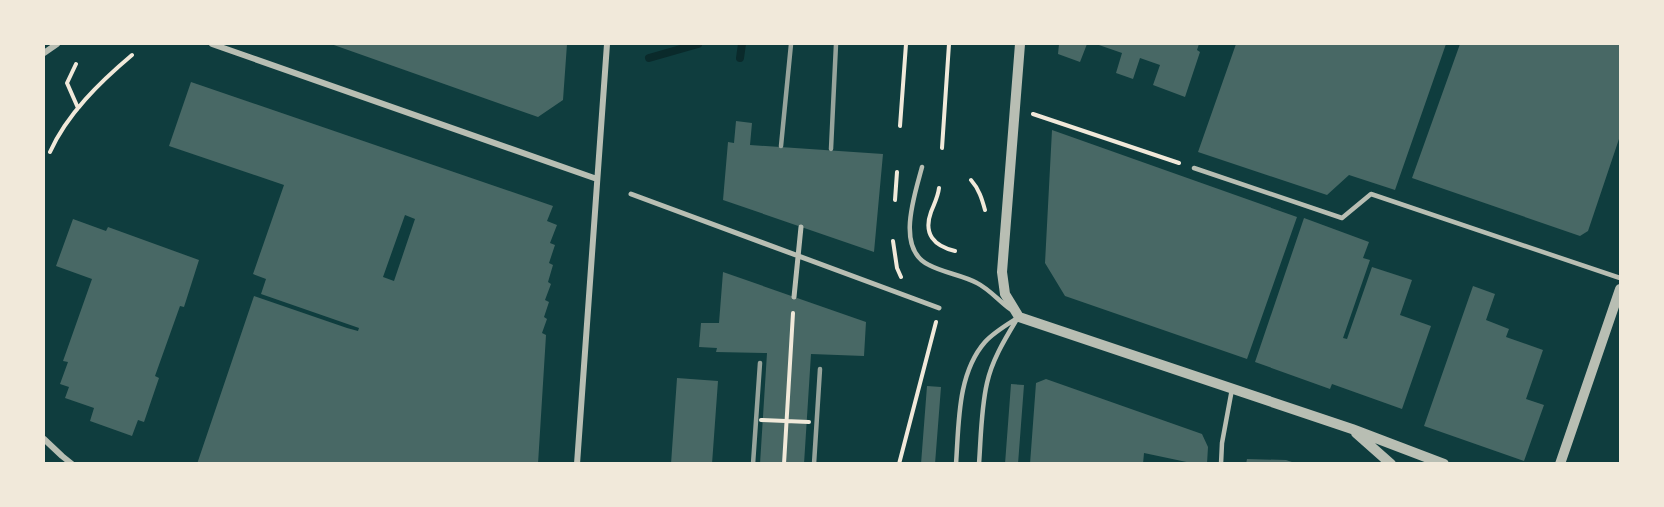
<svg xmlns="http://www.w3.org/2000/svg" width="1664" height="507" font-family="'Alegreya Sans',sans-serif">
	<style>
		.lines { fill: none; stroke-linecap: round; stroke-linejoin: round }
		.stream { stroke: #0a2a2b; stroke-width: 8 }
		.building { fill: #486865; fill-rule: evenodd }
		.path { stroke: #f1e9da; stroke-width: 4 }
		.service { stroke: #b8beb3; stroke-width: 4.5 }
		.pedestrian { stroke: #b8beb3; stroke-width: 5 }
		.minor { stroke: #b8beb3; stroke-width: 6 }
		.tertiary { stroke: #b8beb3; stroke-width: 10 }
		.rail { stroke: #97a49c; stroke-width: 4.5 }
	</style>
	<rect width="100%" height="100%" fill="#0f3d3e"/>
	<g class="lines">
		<path class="stream" d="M 649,58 L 698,44
			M 740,58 L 742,44"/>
	</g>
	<path class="building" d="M 331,44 L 567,44 L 563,100 L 538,117 Z
		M 1059,44 L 1087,44 L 1080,62 L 1058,54 Z
		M 1096,44 L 1199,44 L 1197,50 L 1200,52 L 1185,97 L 1153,85 L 1160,65 L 1140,58 L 1133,79 L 1116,73 L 1122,53 Z
		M 1236,44 L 1446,44 L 1395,190 L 1349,175 L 1327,195 L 1198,152 Z
		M 1460,44 L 1620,44 L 1620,136 L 1588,231 L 1580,236 L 1412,178 Z
		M 191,82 L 553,206 L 547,221 L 557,225 L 550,243 L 555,245 L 549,263 L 553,265 L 548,282 L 551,284 L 545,300 L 549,302 L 544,317 L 547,319 L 542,333 L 546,335 L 538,464 L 197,464 L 254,296 L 347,328 L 358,331 L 359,328 L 261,294 L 266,279 L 253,274 L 284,185 L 169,146 ZM 405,215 L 415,219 L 394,281 L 383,277 Z
		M 736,121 L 752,123 L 750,145 L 883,154 L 874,252 L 723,200 L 728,142 L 734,143 Z
		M 1052,130 L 1297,217 L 1247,359 L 1065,296 L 1045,263 Z
		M 1304,218 L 1369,242 L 1363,258 L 1370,260 L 1343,338 L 1347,339 L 1372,267 L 1412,280 L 1400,315 L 1431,326 L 1402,409 L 1332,384 L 1330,389 L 1255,362 Z
		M 73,219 L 106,231 L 108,227 L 199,260 L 184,307 L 180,306 L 155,376 L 159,378 L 144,422 L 138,420 L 132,436 L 90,421 L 94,408 L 65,398 L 69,387 L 60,384 L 68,362 L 63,361 L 92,279 L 56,266 Z
		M 723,272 L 866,322 L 864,356 L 811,354 L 804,464 L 760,464 L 767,353 L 716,352 L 717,348 L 699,347 L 701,323 L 719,323 Z
		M 1473,286 L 1495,294 L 1486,320 L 1509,329 L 1506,337 L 1543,350 L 1526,399 L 1544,405 L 1524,461 L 1424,426 Z
		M 677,378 L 718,381 L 712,464 L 671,464 Z
		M 1046,379 L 1202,434 L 1208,447 L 1207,464 L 1196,464 L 1144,453 L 1143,464 L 1030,464 L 1036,383 Z
		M 1011,384 L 1024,385 L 1018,464 L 1005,464 Z
		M 927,386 L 941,387 L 935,464 L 921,464 Z
		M 1247,459 L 1286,460 L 1295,463 L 1246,464 Z"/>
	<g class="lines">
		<path class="path" d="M 76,64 L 67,83 L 78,108
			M 1033,114 L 1179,163
			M 900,126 L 906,44
			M 942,148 L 949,44
			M 50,152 C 67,114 100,82 132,55
			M 971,180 C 979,189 982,199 985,210
			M 939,188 C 938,197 934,204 931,212 C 923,234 934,246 955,251
			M 895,200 L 897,172
			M 893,241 L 897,268 L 901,277
			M 761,420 L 809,422
			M 784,464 L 793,313
			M 899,464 L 936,322"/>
		<path class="service" d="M 922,167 C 915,194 895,249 929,265 C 944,273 962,275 977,283 C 989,289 999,301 1010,309
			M 1194,168 L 1342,218 L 1371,194 L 1620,278
			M 956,464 C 959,424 957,374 985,342 C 994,332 1008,324 1019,317
			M 979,464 C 981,437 981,409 987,383 C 992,360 1005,339 1017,319
			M 1221,464 L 1222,443 L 1232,389"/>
		<path class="pedestrian" d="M 631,194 L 939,308
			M 794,297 L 801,227"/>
		<path class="minor" d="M 212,44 L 597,179
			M 44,53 L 57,44
			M 44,439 L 62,456 L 72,464
			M 577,464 L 607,44"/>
		<path class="tertiary" d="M 1020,44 L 1002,272 L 1005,294 L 1019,317 L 1352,429 L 1444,464
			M 1356,433 L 1391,464
			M 1560,464 L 1620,289"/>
		<path class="rail" d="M 781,146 L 791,44
			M 831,149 L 836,44
			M 753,464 L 760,363
			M 814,464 L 820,369"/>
	</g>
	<rect width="1664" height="507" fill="none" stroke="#f1e9da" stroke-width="90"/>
</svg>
